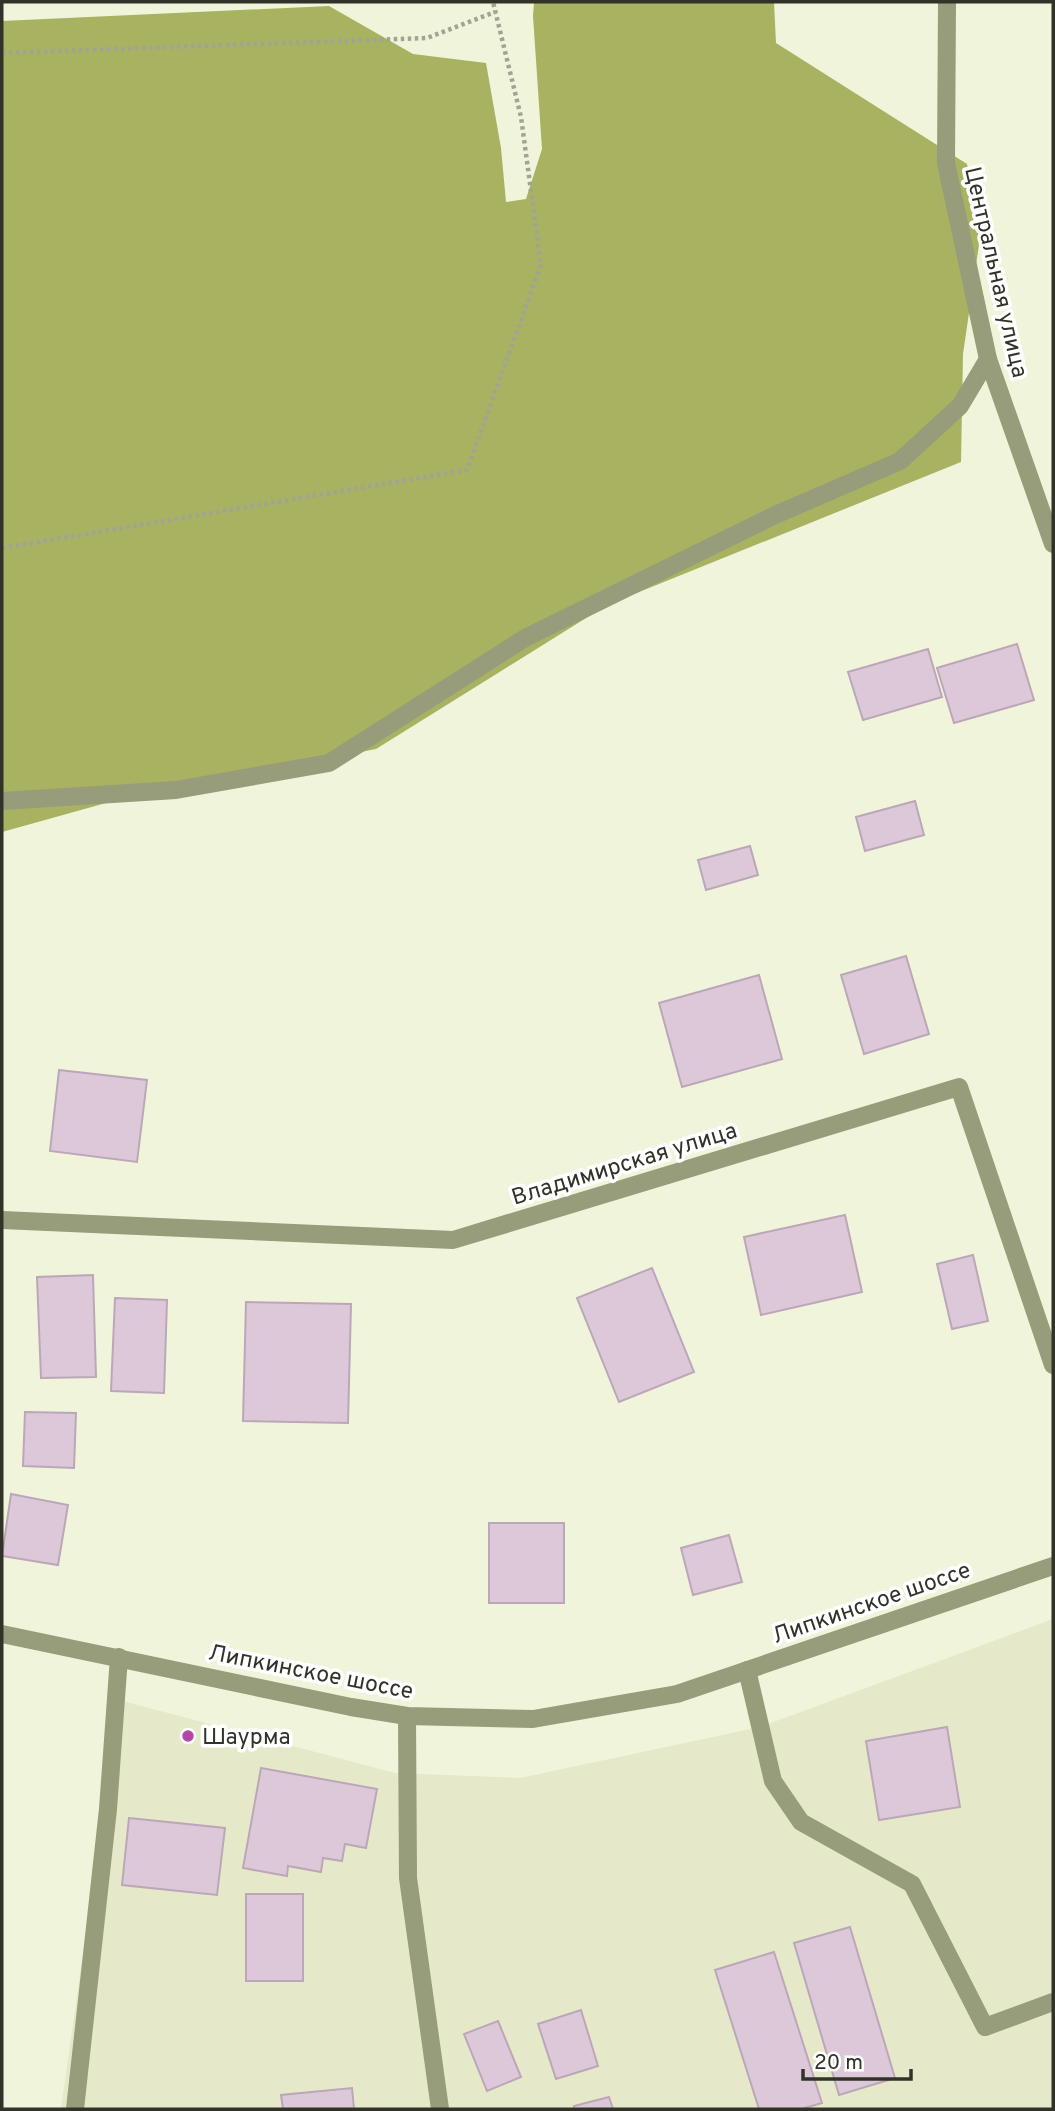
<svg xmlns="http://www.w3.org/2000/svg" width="1055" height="2111" font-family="Overpass,sans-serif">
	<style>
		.built { fill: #e5e9c9 }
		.forest { fill: #a9b261 }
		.building { fill: #ddc8d9; stroke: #bba7b7; stroke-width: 2 }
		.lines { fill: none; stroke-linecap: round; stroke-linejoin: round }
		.path { stroke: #a1a492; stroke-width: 4.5; stroke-dasharray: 3.5 3.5; stroke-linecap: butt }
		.service { stroke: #979c7a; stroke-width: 18 }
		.minor { stroke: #979c7a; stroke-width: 18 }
		.tertiary { stroke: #979c7a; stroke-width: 18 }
		.poi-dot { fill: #b347a7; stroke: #fff; stroke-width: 2.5 }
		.labels { text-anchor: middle; stroke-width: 7; stroke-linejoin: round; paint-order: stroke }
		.street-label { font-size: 23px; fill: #313329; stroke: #fff }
		.poi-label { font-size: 23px; fill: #313329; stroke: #fff; text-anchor: start }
	</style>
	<rect width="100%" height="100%" fill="#f0f4db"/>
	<path class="built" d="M 1053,1619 L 1053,2109 L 61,2109 L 119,1700 L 395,1773 L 520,1778 L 760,1727 Z"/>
	<path class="forest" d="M 534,2 L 774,2 L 776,43 L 967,164 L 981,231 L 963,354 L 961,462 L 607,605 L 376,749 L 106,803 L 2,832 L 2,21 L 329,6 L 413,54 L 486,63 L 501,148 L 506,202 L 526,199 L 542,149 L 533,16 Z"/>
	<path class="building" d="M 1017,644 L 1034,700 L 954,723 L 937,668 Z
		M 928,649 L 942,697 L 863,720 L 848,672 Z
		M 915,801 L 924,835 L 865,851 L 856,817 Z
		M 750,846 L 758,875 L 706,890 L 698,860 Z
		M 906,956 L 929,1034 L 864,1054 L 841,975 Z
		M 759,975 L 782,1059 L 682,1087 L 659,1003 Z
		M 59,1070 L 147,1080 L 137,1162 L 50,1151 Z
		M 845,1215 L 862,1292 L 761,1315 L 744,1237 Z
		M 973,1255 L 988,1321 L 952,1329 L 937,1264 Z
		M 652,1268 L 694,1372 L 619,1402 L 577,1298 Z
		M 93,1275 L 96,1377 L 41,1378 L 37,1277 Z
		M 115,1298 L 167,1300 L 164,1393 L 111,1391 Z
		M 246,1302 L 351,1304 L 348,1423 L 243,1421 Z
		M 25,1412 L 76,1413 L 74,1468 L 23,1466 Z
		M 11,1494 L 68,1505 L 58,1565 L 2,1556 Z
		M 489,1523 L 564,1523 L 564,1603 L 489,1603 Z
		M 729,1535 L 742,1582 L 693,1595 L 681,1548 Z
		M 947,1727 L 960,1807 L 879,1820 L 866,1741 Z
		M 261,1768 L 377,1789 L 366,1848 L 345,1844 L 342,1861 L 323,1858 L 321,1872 L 288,1866 L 287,1876 L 243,1868 Z
		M 129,1818 L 225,1828 L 217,1895 L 122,1885 Z
		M 246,1894 L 303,1894 L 303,1981 L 246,1981 Z
		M 850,1927 L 895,2078 L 839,2095 L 794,1943 Z
		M 774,1952 L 822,2103 L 801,2109 L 759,2109 L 715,1970 Z
		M 581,2010 L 598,2066 L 556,2079 L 538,2024 Z
		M 498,2021 L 521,2077 L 487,2091 L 464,2034 Z
		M 352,2088 L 354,2109 L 283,2109 L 281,2095 Z
		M 609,2097 L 613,2109 L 574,2109 L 574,2106 Z"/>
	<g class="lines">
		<path class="path" d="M 2,53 L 427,38 L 495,12
			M 2,548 L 467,470 L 541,265 L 521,117 L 493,2"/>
		<path class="service" d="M 2,801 L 176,790 L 329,763 L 525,638 L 773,516 L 900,461 L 960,406 L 988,359
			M 747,1670 L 773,1781 L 801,1822 L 912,1884 L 985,2027 L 1053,2002
			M 407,1716 L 408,1878 L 440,2109
			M 75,2109 L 108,1809 L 119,1657"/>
		<path class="minor" d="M 947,2 L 946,163 L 988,359 L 1053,544
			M 2,1220 L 453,1240 L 959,1087 L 1053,1365"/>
		<path class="tertiary" d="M 2,1634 L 351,1707 L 407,1716 L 533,1719 L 677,1694 L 1053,1566"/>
	</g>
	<circle class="poi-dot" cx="188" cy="1736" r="7"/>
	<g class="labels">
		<g class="street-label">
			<text transform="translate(997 272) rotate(77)" y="8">Центральная улица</text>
			<text transform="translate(624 1163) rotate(-17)" y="8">Владимирская улица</text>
			<text transform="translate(871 1602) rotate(-19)" y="8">Липкинское шоссе</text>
			<text transform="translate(311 1671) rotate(11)" y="8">Липкинское шоссе</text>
		</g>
		<g class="poi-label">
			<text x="202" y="1744">Шаурма</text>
		</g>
	</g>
	<rect width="1055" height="2111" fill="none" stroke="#313329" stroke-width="7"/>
	<path d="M803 2069v10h108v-10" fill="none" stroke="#313329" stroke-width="3.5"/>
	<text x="814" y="2069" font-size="21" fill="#313329" stroke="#ffffff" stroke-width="5" paint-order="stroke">20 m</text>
</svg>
